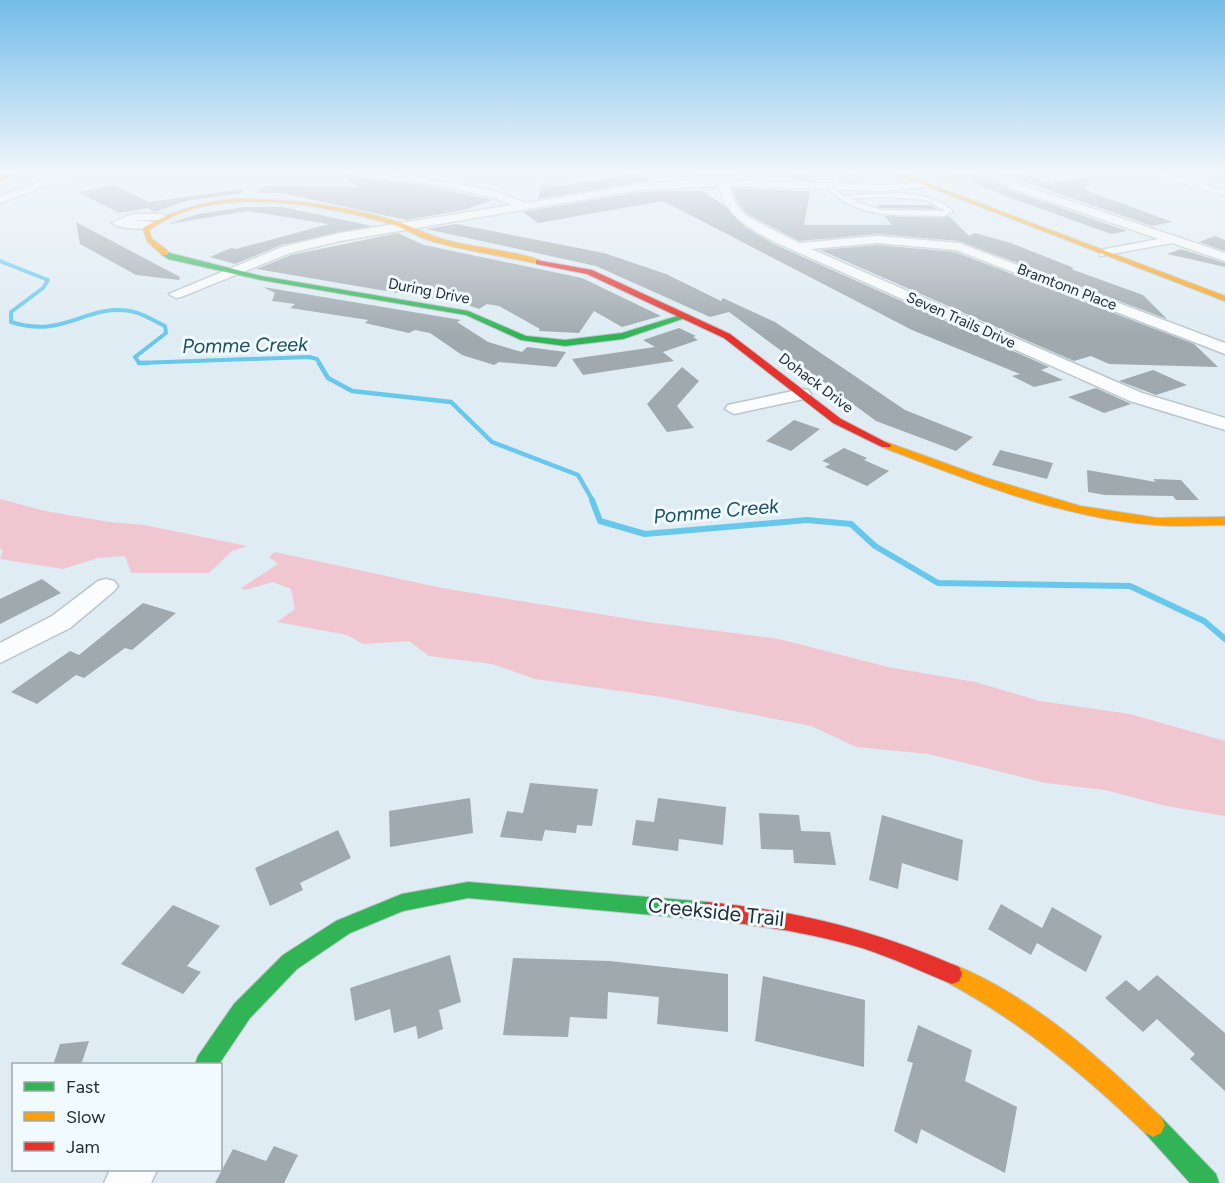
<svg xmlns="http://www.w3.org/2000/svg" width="1225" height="1183" font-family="Figtree,sans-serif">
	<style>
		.green { fill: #f0c7d0 }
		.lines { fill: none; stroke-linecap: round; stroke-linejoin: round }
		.stream-far2 { stroke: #67c8eb; stroke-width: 4 }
		.stream-far1 { stroke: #67c8eb; stroke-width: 4.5 }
		.stream { stroke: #67c8eb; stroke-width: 6 }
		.building { fill: #9fa9ae }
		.lane-casing { stroke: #bbc6ca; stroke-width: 3 }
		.street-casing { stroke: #bbc6ca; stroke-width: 3 }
		.fast-casing { stroke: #bbc6ca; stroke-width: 2 }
		.slow-casing { stroke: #bbc6ca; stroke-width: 2 }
		.jam-casing { stroke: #bbc6ca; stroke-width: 2 }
		.lane { fill: #fafcfd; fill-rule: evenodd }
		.street { fill: #fafcfd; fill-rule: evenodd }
		.fast { fill: #30b455; fill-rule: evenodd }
		.slow { fill: #ff9f0a; fill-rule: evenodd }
		.jam { fill: #e5322d; fill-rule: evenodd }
		.labels { text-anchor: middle; stroke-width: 6; stroke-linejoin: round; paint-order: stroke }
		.far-street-label { font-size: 15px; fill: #252f33; stroke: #f0faff }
		.water-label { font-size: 20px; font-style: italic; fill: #1d5165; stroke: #f0faff }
		.near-street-label { font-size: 21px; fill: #252f33; stroke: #f0faff }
	</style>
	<rect width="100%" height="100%" fill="#dfecf3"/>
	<path class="green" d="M 0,499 L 45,511 L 109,522 L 144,525 L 247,546 L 232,551 L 209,573 L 131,573 L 125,556 L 98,558 L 63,569 L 0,559 L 3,551 L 0,548 Z
		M 275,552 L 442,588 L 648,622 L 779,639 L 888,667 L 975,682 L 1040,701 L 1130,714 L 1225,741 L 1225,816 L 1166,806 L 1105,790 L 1046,783 L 928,754 L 856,747 L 811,726 L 662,697 L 535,679 L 492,664 L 429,656 L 409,641 L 363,644 L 347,635 L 277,622 L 295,609 L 291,589 L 273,582 L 245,590 L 241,588 L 278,564 L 269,557 Z"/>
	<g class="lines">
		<path class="stream-far2" d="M 0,261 L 48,280 L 43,288 L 11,312 L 11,322 C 64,339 85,304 130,311 C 143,313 154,321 165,326 L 166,333 L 135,357 L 139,363 L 309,357 L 317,359 L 320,364"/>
		<path class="stream-far1" d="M 139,363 L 148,363
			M 319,363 L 328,378 L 352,391 L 451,402 L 492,442 L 578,475 L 593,501"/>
		<path class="stream" d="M 592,500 L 600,521 L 645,534 L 807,520 L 851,524 L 875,546 L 938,583 L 1130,586 L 1204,621 L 1225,639"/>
	</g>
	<path class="building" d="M 793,172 L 814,172 L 812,180 L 792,180 Z
		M 949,172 L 977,172 L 1010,190 L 1127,231 L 1111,234 L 1000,194 Z
		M 996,172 L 1022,172 L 1053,185 L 1053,181 L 1090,177 L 1086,190 L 1172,222 L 1152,226 Z
		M 339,174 L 417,184 L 493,200 L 464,210 L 406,220 L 282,193 L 256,193 L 264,186 L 358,187 Z
		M 635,174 L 650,181 L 538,199 L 542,183 L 552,187 Z
		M 114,185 L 149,202 L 242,189 L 243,193 L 186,201 L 155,212 L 148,208 L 119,213 L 78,192 Z
		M 732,188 L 810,191 L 804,225 L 892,225 L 885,216 L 944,218 L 949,216 L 969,236 L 975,233 L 1011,243 L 1074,268 L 1071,269 L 1143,295 L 1167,319 L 959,241 L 878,234 L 799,241 L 747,214 L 738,203 Z
		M 701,190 L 725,206 L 746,228 L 774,244 L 1049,367 L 1041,370 L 1063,380 L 1034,387 L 1012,376 L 1020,374 L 912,330 L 663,201 L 538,223 L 523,212 L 639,192 Z
		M 876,205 L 930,205 L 937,209 L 880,208 Z
		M 244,207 L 282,207 L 372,226 L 281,245 L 235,264 L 210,257 L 231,248 L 236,249 L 329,224 L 248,211 L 168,224 L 198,214 Z
		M 76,222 L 180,277 L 179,280 L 136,275 L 80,244 Z
		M 456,224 L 604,253 L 666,274 L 721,301 L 723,298 L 775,322 L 905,410 L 973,437 L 956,451 L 876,421 L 729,312 L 710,317 L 596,266 L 426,229 Z
		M 398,233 L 424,245 L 582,278 L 661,316 L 622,327 L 594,311 L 579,333 L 539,331 L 540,329 L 499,306 L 487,304 L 479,309 L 468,305 L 257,269 L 291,255 Z
		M 1215,236 L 1225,240 L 1225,251 L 1199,242 Z
		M 878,245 L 955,252 L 1194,344 L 1218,367 L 1109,364 L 1091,356 L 1074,361 L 820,250 Z
		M 1181,249 L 1225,263 L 1225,267 L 1167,254 Z
		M 263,287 L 461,320 L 457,322 L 488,342 L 522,352 L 527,347 L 566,352 L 556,367 L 499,362 L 494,365 L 462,355 L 430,333 L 415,330 L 409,333 L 365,323 L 368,320 L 290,308 L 295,304 L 272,301 L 275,293 Z
		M 679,328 L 696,336 L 693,337 L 698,340 L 663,352 L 659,349 L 674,361 L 583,375 L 572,359 L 655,347 L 643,340 Z
		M 682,367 L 699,381 L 677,406 L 694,428 L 667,432 L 647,404 Z
		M 1153,370 L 1187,385 L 1156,395 L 1119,381 Z
		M 1096,388 L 1129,403 L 1131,404 L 1104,413 L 1068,397 Z
		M 794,420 L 820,429 L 791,451 L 766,441 Z
		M 844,448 L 867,458 L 864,460 L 889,471 L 867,486 L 825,467 L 830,464 L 822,461 Z
		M 1000,450 L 1053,463 L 1047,479 L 992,465 Z
		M 1087,470 L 1156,482 L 1153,479 L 1181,480 L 1199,500 L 1176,500 L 1173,496 L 1105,495 L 1088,492 Z
		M 42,579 L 61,593 L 0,624 L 0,599 Z
		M 143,603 L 176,613 L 132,650 L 125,648 L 84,678 L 76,675 L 37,704 L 11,692 L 70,651 L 79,655 Z
		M 530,783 L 598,789 L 592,826 L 577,825 L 576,833 L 545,830 L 542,841 L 500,837 L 507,811 L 523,813 Z
		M 470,798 L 473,833 L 390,847 L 389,811 Z
		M 658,798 L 726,807 L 723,845 L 679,839 L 678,851 L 632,845 L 636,820 L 654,822 Z
		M 759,813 L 799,815 L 801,831 L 830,832 L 836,865 L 794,863 L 793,850 L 761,849 Z
		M 882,815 L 963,840 L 958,881 L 902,863 L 898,889 L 869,880 Z
		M 338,830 L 351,858 L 300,883 L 303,890 L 270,906 L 255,868 Z
		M 1001,904 L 1042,928 L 1052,907 L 1102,936 L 1086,972 L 1037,943 L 1031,955 L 988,929 Z
		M 173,905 L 220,926 L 187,966 L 201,972 L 183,994 L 121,964 Z
		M 450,955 L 461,1002 L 439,1010 L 443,1029 L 418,1039 L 416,1026 L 394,1033 L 390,1009 L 355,1021 L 350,988 Z
		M 513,958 L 610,961 L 728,974 L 728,1032 L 657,1024 L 659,997 L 608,992 L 607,1019 L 570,1017 L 568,1037 L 503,1035 Z
		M 1157,975 L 1225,1033 L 1225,1091 L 1190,1059 L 1195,1054 L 1157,1019 L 1143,1032 L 1105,998 L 1126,980 L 1139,991 Z
		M 763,976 L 865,1000 L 864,1067 L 755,1041 Z
		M 918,1025 L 972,1050 L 965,1081 L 1017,1107 L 1005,1173 L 921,1129 L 917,1144 L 894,1131 L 913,1063 L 907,1061 Z
		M 89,1041 L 81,1065 L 53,1065 L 60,1044 Z
		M 274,1146 L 298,1155 L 284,1183 L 215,1183 L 233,1149 L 266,1161 Z"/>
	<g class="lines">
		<defs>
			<path id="lane" d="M 678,172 L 733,172 L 736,174 L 676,175 Z
				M 850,172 L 856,172 L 869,177 L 837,181 L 839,188 L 835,189 L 845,196 C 880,194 924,186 953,211 L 944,216 C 906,215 856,220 828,188 L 833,187 L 832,179 L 859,176 ZM 886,197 L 926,200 L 946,211 L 880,210 L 850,199 Z"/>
			<path id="street" d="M 69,172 L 82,172 L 0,203 L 0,196 Z
				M 391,172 L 495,191 L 526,203 L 639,184 L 705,179 L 882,185 L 931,182 L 931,186 L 927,187 L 882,191 L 729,186 L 736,204 L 746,216 L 799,243 L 878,236 L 959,243 L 1225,343 L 1225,354 L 956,250 L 878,243 L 811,249 L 1142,393 L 1225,418 L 1225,430 L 1130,401 L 775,242 C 748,228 727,216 718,186 L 639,190 L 340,241 L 290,253 L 181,297 L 176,298 L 169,294 L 282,247 L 340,233 L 512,205 L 492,197 L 391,176 Z
				M 979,172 L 991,172 L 1019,184 L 1225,253 L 1225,261 L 1172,243 L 1100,256 L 1100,250 L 1159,239 L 1011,188 Z
				M 1145,172 L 1160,172 L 1225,190 L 1225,196 Z
				M 132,214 L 161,214 L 167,217 L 161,220 L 134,220 L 152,222 L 154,225 C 146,231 120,229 112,223 Z
				M 802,389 L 808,390 L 811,394 L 808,398 L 734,414 L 725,409 L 728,405 Z
				M 106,579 L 114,581 L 118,586 L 114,591 L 70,628 L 0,663 L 0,643 L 52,616 L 98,581 Z
				M 110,1170 L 157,1170 L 151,1183 L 104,1183 Z"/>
			<path id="fast" d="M 162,251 L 261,276 L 468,311 L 526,336 L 565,340 L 622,333 L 684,314 L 691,316 L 623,339 L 565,346 L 521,340 L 466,315 L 261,280 L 168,259 L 162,255 Z
				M 468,882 L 707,902 L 714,905 L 717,911 L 714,917 L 707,920 L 468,898 L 403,911 L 350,933 L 297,969 L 250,1018 L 219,1064 L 195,1064 L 198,1056 L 234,1004 L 283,955 L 336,921 L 402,894 Z
				M 1153,1113 L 1161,1117 L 1216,1174 L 1219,1183 L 1190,1183 L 1145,1133 L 1141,1125 L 1145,1117 Z"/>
			<path id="slow" d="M 15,172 L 23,172 L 0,180 L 0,176 Z
				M 890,172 L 897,172 L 1225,296 L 1225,301 Z
				M 233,199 C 289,199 347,205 401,223 C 419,229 434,238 453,242 C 474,247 527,253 543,262 L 539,264 C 503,256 467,251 431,241 C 418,237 407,229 394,225 C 330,206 235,188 173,216 C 164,220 157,225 149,230 L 152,239 L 168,251 L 168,255 L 162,255 L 147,241 L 143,228 C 174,210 198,204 233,199 Z
				M 886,442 L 986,478 L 1080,506 L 1157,518 L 1225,517 L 1225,525 C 1202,525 1179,527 1156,525 C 1061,518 970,481 882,447 L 882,443 Z
				M 952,964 C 1032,996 1100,1058 1161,1117 L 1165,1125 L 1161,1133 L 1153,1137 L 1145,1133 C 1084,1074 1020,1021 945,981 L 942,974 L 945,967 Z"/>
			<path id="jam" d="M 536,260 L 592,270 L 730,334 L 841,419 L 891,445 L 890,447 L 882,447 L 833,423 L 724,338 L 587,274 L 536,264 Z
				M 707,902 C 799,911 874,930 959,967 L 962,974 L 959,981 L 952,984 C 922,972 893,958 862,948 C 811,933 759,925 707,920 L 700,917 L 697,911 L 700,905 Z"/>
		</defs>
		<use href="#lane" class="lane-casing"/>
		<use href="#street" class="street-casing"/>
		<use href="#fast" class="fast-casing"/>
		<use href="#slow" class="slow-casing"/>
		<use href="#jam" class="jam-casing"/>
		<use href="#lane" class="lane"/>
		<use href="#street" class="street"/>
		<use href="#fast" class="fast"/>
		<use href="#slow" class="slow"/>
		<use href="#jam" class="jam"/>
	</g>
	<linearGradient id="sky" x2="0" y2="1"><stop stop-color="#74bce9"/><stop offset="0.51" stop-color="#f1f6fa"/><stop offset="1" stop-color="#f1f6fa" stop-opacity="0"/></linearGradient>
	<rect width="1225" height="337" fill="url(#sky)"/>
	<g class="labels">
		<g class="far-street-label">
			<text transform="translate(1067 287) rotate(21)" y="5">Bramtonn Place</text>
			<text transform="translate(429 291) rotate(11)" y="5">During Drive</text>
			<text transform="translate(961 320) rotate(24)" y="5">Seven Trails Drive</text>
			<text transform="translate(816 383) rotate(37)" y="5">Dohack Drive</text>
		</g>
		<g class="water-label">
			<text transform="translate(245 345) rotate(-1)" y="7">Pomme Creek</text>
			<text transform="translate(716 511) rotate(-5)" y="7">Pomme Creek</text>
		</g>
		<g class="near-street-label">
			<text transform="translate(716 912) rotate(6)" y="7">Creekside Trail</text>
		</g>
	</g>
	<rect x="12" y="1063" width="210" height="108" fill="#f0faff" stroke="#9fa9ad" stroke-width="1.5"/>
	<rect x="24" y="1082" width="30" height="9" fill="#30b455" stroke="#9fa9ad" stroke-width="1.5"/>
	<text x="66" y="1093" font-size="18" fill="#252f33">Fast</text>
	<rect x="24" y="1112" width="30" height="9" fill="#ff9f0a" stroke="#9fa9ad" stroke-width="1.5"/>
	<text x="66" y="1123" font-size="18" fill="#252f33">Slow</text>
	<rect x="24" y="1142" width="30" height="9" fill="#e5322d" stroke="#9fa9ad" stroke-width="1.5"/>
	<text x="66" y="1153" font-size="18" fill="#252f33">Jam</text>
</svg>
